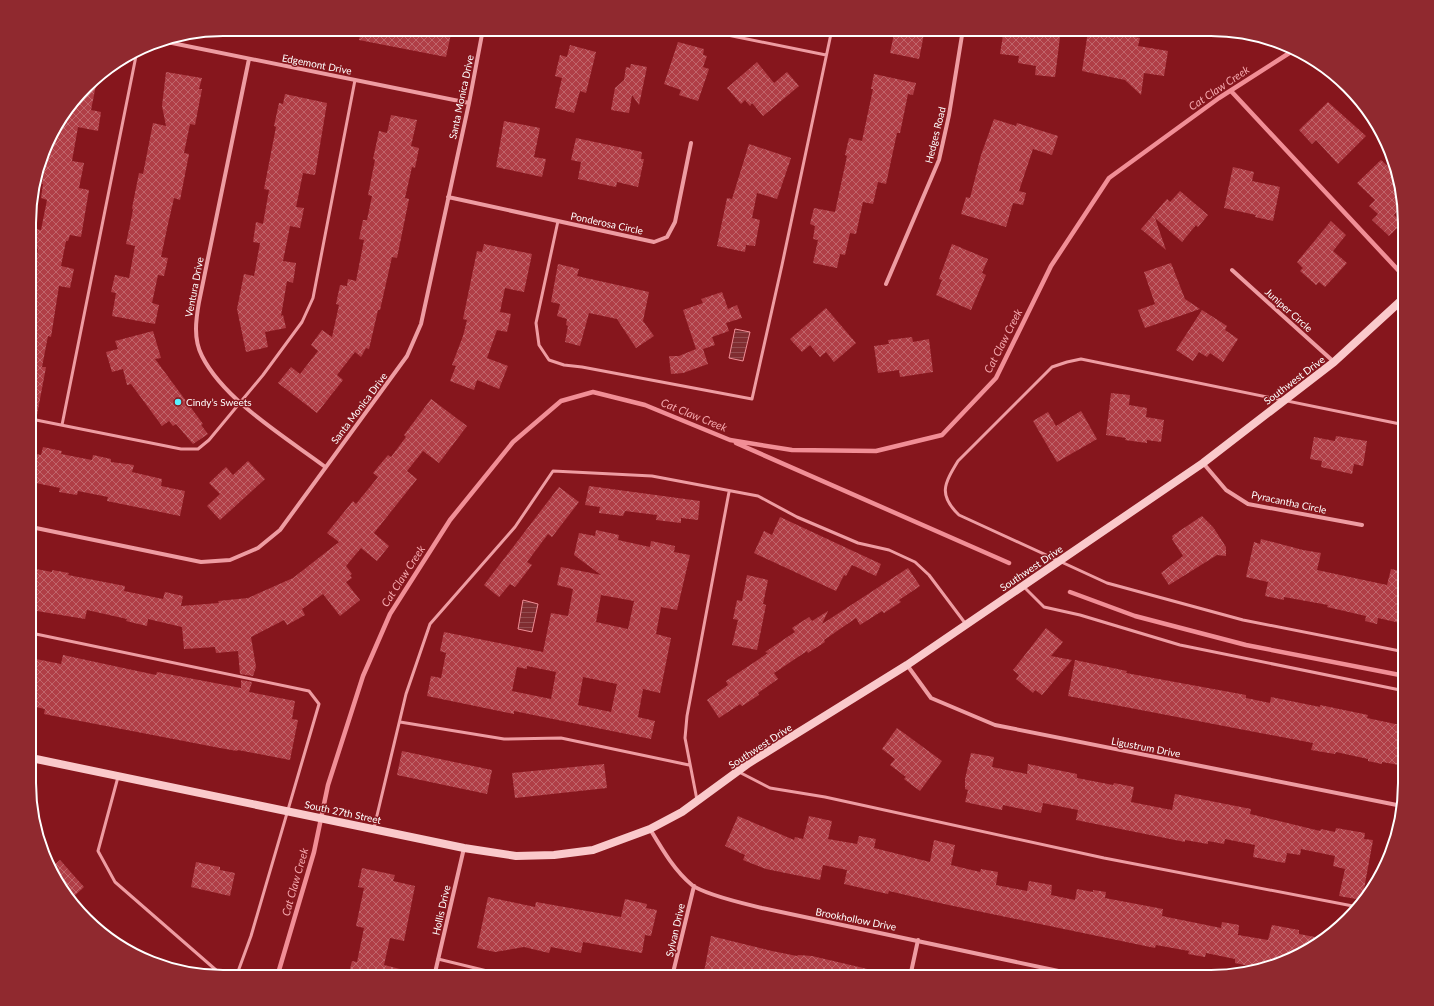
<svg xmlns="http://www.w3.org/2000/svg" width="1434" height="1006" font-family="Lato,sans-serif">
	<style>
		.water { fill: url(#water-rules); stroke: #f18e96 }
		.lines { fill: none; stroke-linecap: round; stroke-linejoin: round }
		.stream { stroke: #f18e96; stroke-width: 4.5 }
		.building { fill: url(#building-cross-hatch); fill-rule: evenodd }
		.service { stroke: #ee9ca2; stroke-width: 3 }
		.minor { stroke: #ee9ca2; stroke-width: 4 }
		.secondary { stroke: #fac9cb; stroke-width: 8 }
		.poi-dot { fill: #58f0ff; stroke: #86161d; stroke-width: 1.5 }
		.labels { text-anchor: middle; stroke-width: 3; stroke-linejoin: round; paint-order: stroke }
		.street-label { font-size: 10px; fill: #fff; stroke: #86161d }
		.poi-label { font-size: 10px; fill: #fff; stroke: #86161d; text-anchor: start }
		.water-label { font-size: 11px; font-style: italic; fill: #f5a7ad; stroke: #86161d }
		.rim { fill: none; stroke: #fff; stroke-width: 2 }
	</style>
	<defs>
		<pattern id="water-rules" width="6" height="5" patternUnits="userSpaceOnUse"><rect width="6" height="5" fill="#802d31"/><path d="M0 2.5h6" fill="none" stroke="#934c50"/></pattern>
		<pattern id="building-cross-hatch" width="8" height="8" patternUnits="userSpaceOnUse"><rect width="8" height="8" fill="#b03e46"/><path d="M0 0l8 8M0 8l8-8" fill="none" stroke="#c0656b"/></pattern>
	</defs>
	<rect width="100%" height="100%" fill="#86161d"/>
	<path class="water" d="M 735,329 L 750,332 L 743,361 L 729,358 Z
		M 523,600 L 538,604 L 532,632 L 518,629 Z"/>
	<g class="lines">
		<path class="stream" d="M 1231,91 L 1399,271
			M 736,443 L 1009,563
			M 1070,592 L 1135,616 L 1246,645 L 1405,676
			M 277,977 L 314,852 L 328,785 L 363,676 L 390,614 L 450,520 L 513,442 L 561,401 L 593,392 L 645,405 L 730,440 L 792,450 L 876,451 L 942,435 L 996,378 L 1051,266 L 1109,178 L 1219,98 L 1294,50"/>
	</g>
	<path class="building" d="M 361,29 L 452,29 L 446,57 L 359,40 Z
		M 895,29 L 925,29 L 919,59 L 890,53 Z
		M 1004,29 L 1061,29 L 1055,77 L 1035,75 L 1036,66 L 1018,63 L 1019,56 L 1000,54 Z
		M 1098,30 L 1140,38 L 1138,46 L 1168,51 L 1164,76 L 1144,73 L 1141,95 L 1125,80 L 1082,71 L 1088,31 L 1098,32 Z
		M 678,42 L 704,49 L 703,55 L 707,56 L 703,67 L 709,69 L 698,101 L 679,95 L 681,90 L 664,84 Z
		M 570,45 L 596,52 L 586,93 L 580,91 L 574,113 L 555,108 L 562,78 L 555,76 L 560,55 L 567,57 Z
		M 757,62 L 774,83 L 787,72 L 799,86 L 763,116 L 752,103 L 750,106 L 745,100 L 741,104 L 727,88 Z
		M 631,64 L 647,67 L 639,105 L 632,95 L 629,113 L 611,110 L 615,88 L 624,80 L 626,67 L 630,68 Z
		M 166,72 L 202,78 L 199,89 L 202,89 L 195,125 L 190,124 L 184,153 L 189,154 L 180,200 L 174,198 L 168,224 L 161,257 L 168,258 L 164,276 L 158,275 L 152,303 L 159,305 L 155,324 L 112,316 L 116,293 L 111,292 L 115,275 L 129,278 L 135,246 L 126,244 L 133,210 L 132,208 L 139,173 L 143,174 L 153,123 L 166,126 L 162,106 Z
		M 874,74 L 916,83 L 913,95 L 908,94 L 900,133 L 897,133 L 886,184 L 878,182 L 873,204 L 863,202 L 856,234 L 850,233 L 845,255 L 840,254 L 837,268 L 813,263 L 818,240 L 813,239 L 815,226 L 810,224 L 814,208 L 835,212 L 847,156 L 845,155 L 849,138 L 862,141 L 873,89 L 871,89 Z
		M 98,75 L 91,110 L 101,112 L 98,131 L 78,127 L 72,161 L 84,163 L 79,188 L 89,190 L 81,237 L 70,235 L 68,241 L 66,241 L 61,266 L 74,269 L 70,288 L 59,286 L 51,337 L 48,336 L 42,367 L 46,367 L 37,415 L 31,415 L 31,285 L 38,249 L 31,247 L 31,228 L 41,230 L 47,200 L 41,198 L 43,184 L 42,184 L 51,134 Z
		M 285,94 L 327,103 L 315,175 L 303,173 L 296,207 L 304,208 L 300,228 L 290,226 L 283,261 L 296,263 L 293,283 L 287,281 L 281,316 L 283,315 L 286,328 L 265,332 L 268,347 L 246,352 L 237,309 L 244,274 L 254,276 L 260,243 L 253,242 L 256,222 L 263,224 L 269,190 L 264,189 L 276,127 L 274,126 L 279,103 L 283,104 Z
		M 1328,102 L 1366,136 L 1338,164 L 1316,140 L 1312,144 L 1299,130 Z
		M 391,115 L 417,120 L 411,146 L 419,148 L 415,168 L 412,167 L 405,198 L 409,199 L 397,258 L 392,257 L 380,310 L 378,310 L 369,349 L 366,348 L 361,357 L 355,352 L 337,375 L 343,380 L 317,413 L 278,383 L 291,367 L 300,374 L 318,351 L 311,345 L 322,330 L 332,337 L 339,305 L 336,304 L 340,285 L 347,286 L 348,279 L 356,281 L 364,240 L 359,239 L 363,220 L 367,220 L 372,196 L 368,195 L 375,160 L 373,159 L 379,131 L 387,133 Z
		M 994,119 L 1016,126 L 1017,123 L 1058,136 L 1052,155 L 1033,149 L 1019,191 L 1026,193 L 1023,205 L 1013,203 L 1006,227 L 961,214 L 966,197 L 970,198 L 981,155 Z
		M 504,121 L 540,128 L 534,157 L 546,159 L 542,177 L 496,167 Z
		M 576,138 L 642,152 L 641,159 L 644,159 L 638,187 L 617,182 L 616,187 L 578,179 L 581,162 L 571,160 Z
		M 749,144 L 791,158 L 777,199 L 757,193 L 752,218 L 760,220 L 755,246 L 746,245 L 745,252 L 717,246 L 727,198 L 732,199 Z
		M 1381,160 L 1393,171 L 1403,205 L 1394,215 L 1402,223 L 1389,236 L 1372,220 L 1378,214 L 1369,206 L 1375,200 L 1357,183 Z
		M 1233,167 L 1254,172 L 1252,181 L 1280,187 L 1273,221 L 1255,217 L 1256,215 L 1224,208 Z
		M 1180,191 L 1208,215 L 1198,227 L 1196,225 L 1182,242 L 1155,218 L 1166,250 L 1141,229 L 1167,199 L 1170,202 Z
		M 1331,221 L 1346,235 L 1333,251 L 1347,263 L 1325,287 L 1319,282 L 1316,285 L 1300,271 L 1303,268 L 1297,262 Z
		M 484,244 L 532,254 L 524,292 L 505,288 L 500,312 L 511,314 L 507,332 L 497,330 L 487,358 L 508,366 L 499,389 L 477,380 L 474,390 L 450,381 L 456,366 L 452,365 L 463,336 L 467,320 L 463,319 L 477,251 L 482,252 Z
		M 952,244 L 988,259 L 982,273 L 986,275 L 971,310 L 936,295 L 942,280 L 939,279 Z
		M 1171,263 L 1185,299 L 1200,309 L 1145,328 L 1138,310 L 1155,304 L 1144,272 Z
		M 558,264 L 579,269 L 577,276 L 649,292 L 643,321 L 654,336 L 636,348 L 617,319 L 589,313 L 580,346 L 565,342 L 568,326 L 566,325 L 567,319 L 557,316 L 560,304 L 551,302 Z
		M 722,292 L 728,309 L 737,305 L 742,318 L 726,323 L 729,331 L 712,337 L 715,345 L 703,349 L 708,364 L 683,373 L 671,374 L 669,356 L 679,356 L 696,349 L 683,310 L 703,303 L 701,299 Z
		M 826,308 L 856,343 L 834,362 L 826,352 L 820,357 L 810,345 L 802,352 L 790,339 Z
		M 1202,310 L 1227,326 L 1225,330 L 1238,339 L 1223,362 L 1210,353 L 1207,357 L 1199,352 L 1193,361 L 1176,350 Z
		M 153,331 L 161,358 L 155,359 L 203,424 L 201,425 L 208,434 L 193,444 L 176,424 L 173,426 L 169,421 L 162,426 L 131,384 L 127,385 L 123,369 L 112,372 L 106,352 L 118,349 L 115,341 Z
		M 912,337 L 913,342 L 929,339 L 933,372 L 900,377 L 899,370 L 878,373 L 874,346 L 889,344 L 888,340 Z
		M 1111,393 L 1130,395 L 1129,405 L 1147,408 L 1146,417 L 1164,420 L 1161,442 L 1147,440 L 1147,443 L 1125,440 L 1126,438 L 1106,435 Z
		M 431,399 L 467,426 L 439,463 L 423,451 L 407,471 L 417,479 L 374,533 L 389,546 L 377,561 L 361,548 L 346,566 L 352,574 L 350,575 L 352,578 L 346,582 L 360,600 L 340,616 L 323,594 L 302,609 L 305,615 L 287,625 L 284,620 L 251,637 L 256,667 L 253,676 L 240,674 L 238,651 L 216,653 L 215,647 L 184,649 L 182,627 L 148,619 L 147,626 L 126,621 L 127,619 L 87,610 L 85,619 L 31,610 L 31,568 L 52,572 L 52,570 L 69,573 L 68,575 L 125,586 L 124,591 L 163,599 L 165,592 L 183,596 L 181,606 L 219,603 L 218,601 L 248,598 L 293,578 L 339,542 L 327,533 L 353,501 L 356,504 L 378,477 L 373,473 L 388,455 L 391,457 L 406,437 L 404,435 Z
		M 1081,411 L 1097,439 L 1057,462 L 1033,421 L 1048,412 L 1056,426 Z
		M 1336,436 L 1367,441 L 1363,466 L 1354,464 L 1352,474 L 1321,467 L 1322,461 L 1310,459 L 1314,437 L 1335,441 Z
		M 43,447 L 62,451 L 61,454 L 92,460 L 93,455 L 111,459 L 111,462 L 134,465 L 132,472 L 162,479 L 161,486 L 185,491 L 180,516 L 107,501 L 108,497 L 78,491 L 77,495 L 59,492 L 60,488 L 31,482 L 31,453 L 41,455 Z
		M 248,461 L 265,479 L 220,520 L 207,506 L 220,494 L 209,483 L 226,467 L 233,475 Z
		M 589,486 L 700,501 L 698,520 L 681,518 L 681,523 L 656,520 L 657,515 L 625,511 L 623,516 L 599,513 L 600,507 L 585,505 Z
		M 559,487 L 579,502 L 552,537 L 548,534 L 527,562 L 532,565 L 515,587 L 510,584 L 499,597 L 484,585 Z
		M 1202,516 L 1213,527 L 1226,547 L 1226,556 L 1217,555 L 1169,585 L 1161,573 L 1183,556 L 1172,539 L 1173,538 L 1172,536 Z
		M 780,517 L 881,564 L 876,576 L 852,565 L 846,576 L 844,575 L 836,591 L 754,553 L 764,531 L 772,535 Z
		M 596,530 L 619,535 L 618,540 L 650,547 L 651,541 L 675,546 L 674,552 L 690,555 L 677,610 L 661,607 L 656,634 L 671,638 L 660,693 L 643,689 L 638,717 L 655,721 L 651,739 L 514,711 L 514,714 L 427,696 L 431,676 L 441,678 L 446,653 L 440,651 L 444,632 L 543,652 L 551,613 L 568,616 L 573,589 L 557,585 L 561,567 L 601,575 L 574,555 L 579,533 L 595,536 ZM 601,595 L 634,601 L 628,629 L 596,622 ZM 527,666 L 556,672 L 551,699 L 512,691 L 517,667 L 527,669 ZM 583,677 L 617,684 L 611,712 L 578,705 Z
		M 1261,539 L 1303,550 L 1321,553 L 1317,570 L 1387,585 L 1391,569 L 1405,572 L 1405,602 L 1400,623 L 1378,618 L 1377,624 L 1365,621 L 1366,616 L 1327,607 L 1328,605 L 1284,597 L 1284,600 L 1265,596 L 1268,582 L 1246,577 L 1254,542 L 1260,544 Z
		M 908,568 L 920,586 L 899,600 L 901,602 L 884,613 L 882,611 L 860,625 L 856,618 L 824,640 L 825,642 L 808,653 L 807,651 L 774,673 L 778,679 L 758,693 L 759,695 L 742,706 L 740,704 L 719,718 L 707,700 L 728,685 L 726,681 L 768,653 L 765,652 L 795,632 L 792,628 L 809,617 L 812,621 L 828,611 L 822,624 Z
		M 747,575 L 768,580 L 763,604 L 766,605 L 757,650 L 732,645 L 738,620 L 733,619 L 737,600 L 742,601 Z
		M 1046,628 L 1063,642 L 1051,656 L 1072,660 L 1042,695 L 1035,690 L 1033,693 L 1016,679 L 1019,675 L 1013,670 Z
		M 63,655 L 156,675 L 157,672 L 241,688 L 241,680 L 252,682 L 249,692 L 295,701 L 292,719 L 298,720 L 290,760 L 238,750 L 237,751 L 220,748 L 44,714 L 45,709 L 31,706 L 31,658 L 61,664 Z
		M 1075,660 L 1127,671 L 1126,673 L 1246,695 L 1246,698 L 1270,703 L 1271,697 L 1320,707 L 1320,705 L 1368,715 L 1367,718 L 1405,726 L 1405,766 L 1382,762 L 1382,764 L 1368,761 L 1368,759 L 1336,752 L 1335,754 L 1311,750 L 1313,743 L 1068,696 Z
		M 897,728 L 942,761 L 920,791 L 904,779 L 906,777 L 890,765 L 895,759 L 882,749 Z
		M 402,751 L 492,770 L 487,794 L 397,775 Z
		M 971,753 L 994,757 L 992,767 L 1027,774 L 1028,764 L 1077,774 L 1077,778 L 1113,785 L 1114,783 L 1134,787 L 1131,802 L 1172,810 L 1175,794 L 1251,809 L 1250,814 L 1320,831 L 1321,829 L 1335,832 L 1336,828 L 1365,833 L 1364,839 L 1373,840 L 1362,900 L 1339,896 L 1345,869 L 1333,866 L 1335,856 L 1301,849 L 1300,855 L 1287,853 L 1285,863 L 1253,857 L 1255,845 L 1225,839 L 1224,844 L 1208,841 L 1208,844 L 1185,840 L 1185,842 L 1076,820 L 1078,810 L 1043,803 L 1041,813 L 1003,805 L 1002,810 L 965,802 L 968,790 L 965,789 L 965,779 Z
		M 604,764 L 607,788 L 515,798 L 512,773 Z
		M 738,816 L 794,840 L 795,837 L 803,839 L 809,816 L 832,821 L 828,839 L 857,844 L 859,836 L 876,839 L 874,848 L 930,862 L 934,840 L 955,845 L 951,865 L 980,872 L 981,869 L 998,872 L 996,885 L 1027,891 L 1029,881 L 1052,885 L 1051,895 L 1075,900 L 1077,889 L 1093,892 L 1093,890 L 1106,892 L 1105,898 L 1163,909 L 1162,916 L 1221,928 L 1222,922 L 1239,925 L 1238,935 L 1268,940 L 1272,925 L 1299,930 L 1299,934 L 1320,938 L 1297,957 L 1254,967 L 1235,963 L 1235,959 L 1206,953 L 1205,957 L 1188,954 L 1189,951 L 1156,945 L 1155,948 L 944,904 L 889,891 L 888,894 L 844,884 L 847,870 L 823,865 L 820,880 L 766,869 L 743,860 L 745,855 L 725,846 Z
		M 60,860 L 84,887 L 71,899 L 55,880 L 51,868 Z
		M 196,862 L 220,867 L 220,870 L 235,873 L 230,896 L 191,887 Z
		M 362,868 L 395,875 L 393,881 L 415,886 L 404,941 L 390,938 L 384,965 L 412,972 L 411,977 L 348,977 L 352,961 L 357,962 L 364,928 L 356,926 L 364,888 L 358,887 Z
		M 488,897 L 535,907 L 536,902 L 621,917 L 625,899 L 647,904 L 646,908 L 657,910 L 651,936 L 645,935 L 642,953 L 583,942 L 581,953 L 551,947 L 549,953 L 524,947 L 495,952 L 477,948 Z
		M 711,936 L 772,951 L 797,956 L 798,955 L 812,956 L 876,971 L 875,977 L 703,977 Z"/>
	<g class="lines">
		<path class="service" d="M 698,29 L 826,55
			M 558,221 L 536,323 L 539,345 L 549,360 L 564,365 L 582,367 L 752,399 L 782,265 L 832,29
			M 31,419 L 181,449 L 198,449 L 209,440 L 263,375 L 302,322 L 313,298 L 355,80
			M 62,425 L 137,51
			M 1405,425 L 1081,359 L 1067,362 L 1052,367 L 958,461 C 944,484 938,495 959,515 L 1107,583 L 1243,620 L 1405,652
			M 1023,586 L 1044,607 L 1080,615 L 1180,645 L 1405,691
			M 31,633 L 309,691 L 319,704 L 251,936 L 236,977
			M 400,722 L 504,739 L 561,738 L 689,765
			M 739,772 L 770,788 L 825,797 L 1104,858 L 1358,907
			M 118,777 L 98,851 L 115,882 L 224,977
			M 697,800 L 685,738 L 687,716 L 729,492
			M 374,828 L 406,694 L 430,624 L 515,527 L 553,471 L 652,476 L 758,496 L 797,517 L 858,543 L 889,550 L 915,562 L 929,575 L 965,623
			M 438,959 L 512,977"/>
		<path class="minor" d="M 162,41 L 469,103
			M 249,59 L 199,302 C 196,319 193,339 202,356 C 224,400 285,437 324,466
			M 448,197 L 654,242 L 667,237 L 675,222 L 691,143
			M 1232,270 L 1334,362
			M 886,284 L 939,160 L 949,115 L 963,29
			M 1203,463 L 1226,490 L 1248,504 L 1362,525
			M 31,527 L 201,562 L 230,560 L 258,548 L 280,530 L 407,356 L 421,324 L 469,103 L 483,29
			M 907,665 L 931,698 L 995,725 L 1402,806
			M 650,829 C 662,849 674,870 692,885 C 705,895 746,904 762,908 L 1087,977
			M 434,977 L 464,848
			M 672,977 L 694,886
			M 910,977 L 918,940"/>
		<path class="secondary" d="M 31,758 L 464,848 L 516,856 L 554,855 L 593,850 L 650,829 L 682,812 L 749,763 L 907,665 L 1203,463 L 1334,362 L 1405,297"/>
	</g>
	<circle class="poi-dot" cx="178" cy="402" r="4"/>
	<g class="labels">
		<g class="street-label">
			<text transform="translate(317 64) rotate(11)" y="4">Edgemont Drive</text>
			<text transform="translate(461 97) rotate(-78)" y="4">Santa Monica Drive</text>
			<text transform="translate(935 135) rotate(-76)" y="4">Hedges Road</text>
			<text transform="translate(607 223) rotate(12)" y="4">Ponderosa Circle</text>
			<text transform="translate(194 287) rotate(-79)" y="4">Ventura Drive</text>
			<text transform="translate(1289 310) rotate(42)" y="4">Juniper Circle</text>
			<text transform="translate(1294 380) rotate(-37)" y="4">Southwest Drive</text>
			<text transform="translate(359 408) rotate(-53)" y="4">Santa Monica Drive</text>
			<text transform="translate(1289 502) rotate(12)" y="4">Pyracantha Circle</text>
			<text transform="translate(1031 568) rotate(-34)" y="4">Southwest Drive</text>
			<text transform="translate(760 746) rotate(-33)" y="4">Southwest Drive</text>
			<text transform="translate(1146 747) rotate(11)" y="4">Ligustrum Drive</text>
			<text transform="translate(343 812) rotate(12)" y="4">South 27th Street</text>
			<text transform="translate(441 910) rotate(-77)" y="4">Hollis Drive</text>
			<text transform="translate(856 919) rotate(11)" y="4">Brookhollow Drive</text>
			<text transform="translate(675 930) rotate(-77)" y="4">Sylvan Drive</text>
		</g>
		<g class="poi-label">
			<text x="186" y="406">Cindy’s Sweets</text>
		</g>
		<g class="water-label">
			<text transform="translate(1219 88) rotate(-34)" y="4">Cat Claw Creek</text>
			<text transform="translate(1003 341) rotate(-63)" y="4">Cat Claw Creek</text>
			<text transform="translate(694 415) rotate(22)" y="4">Cat Claw Creek</text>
			<text transform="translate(403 576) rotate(-57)" y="4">Cat Claw Creek</text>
			<text transform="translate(295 882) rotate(-74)" y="4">Cat Claw Creek</text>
		</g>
	</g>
	<path d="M0 0H1434V1006H0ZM223 36H1211A187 187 0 0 1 1398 223V783A187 187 0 0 1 1211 970H223A187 187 0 0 1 36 783V223A187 187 0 0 1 223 36Z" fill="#90292f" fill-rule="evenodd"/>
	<path class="rim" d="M223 36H1211A187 187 0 0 1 1398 223V783A187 187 0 0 1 1211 970H223A187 187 0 0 1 36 783V223A187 187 0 0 1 223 36Z"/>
</svg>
